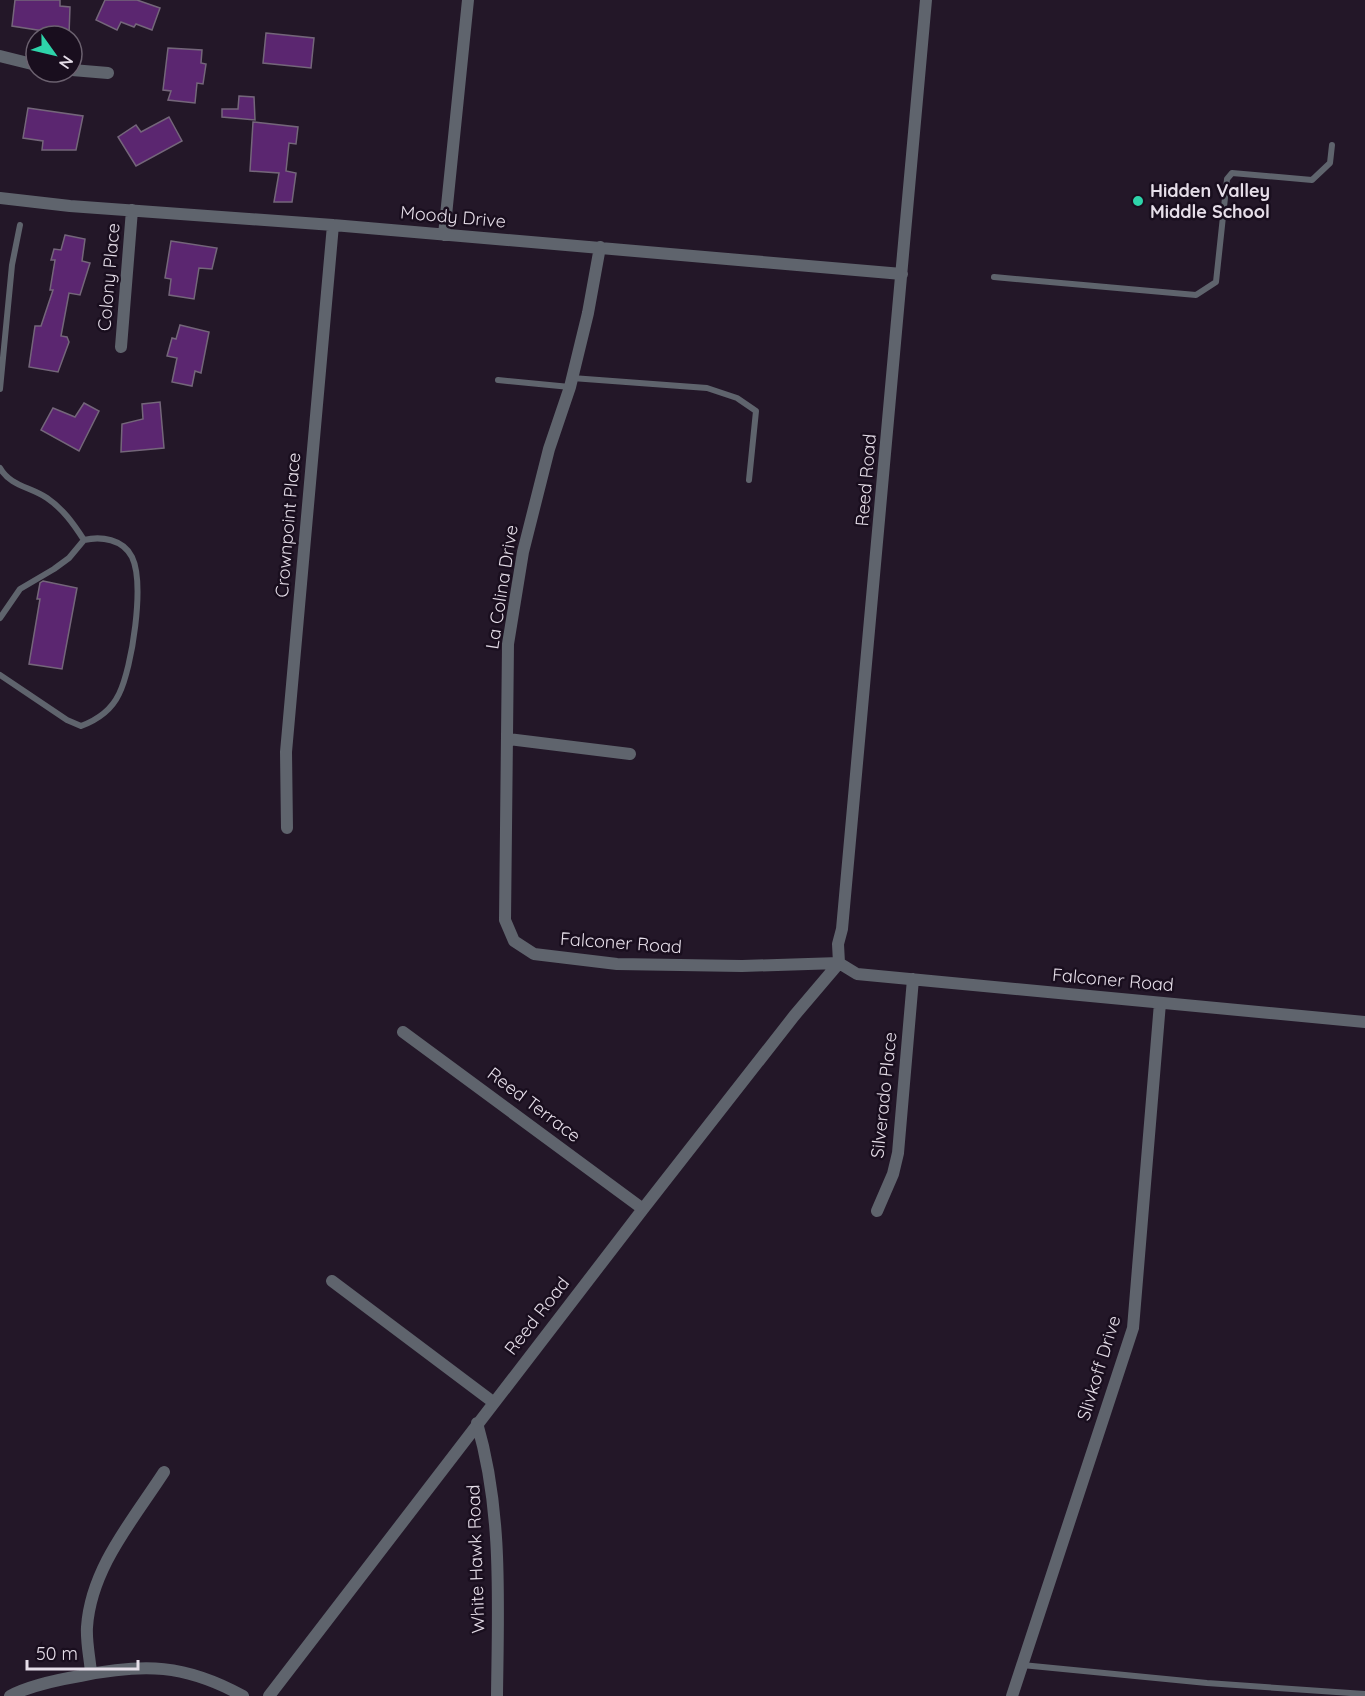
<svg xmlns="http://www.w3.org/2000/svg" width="1365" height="1696" font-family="Quicksand,sans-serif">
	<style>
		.building { fill: #5b2670; stroke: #74667a; stroke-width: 1.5 }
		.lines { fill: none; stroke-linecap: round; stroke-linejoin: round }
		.service { stroke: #5f646d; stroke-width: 6 }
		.minor { stroke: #5f646d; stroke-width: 12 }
		.poi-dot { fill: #2ed4aa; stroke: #190e1e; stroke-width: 2 }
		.labels { text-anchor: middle; stroke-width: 5; stroke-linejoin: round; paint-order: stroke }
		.poi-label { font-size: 18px; font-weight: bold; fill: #e6dee9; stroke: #190e1e; text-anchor: start }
		.street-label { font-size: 18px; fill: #e6dee9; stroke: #190e1e }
	</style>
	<rect width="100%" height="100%" fill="#231728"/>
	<path class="building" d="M 15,0 L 60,0 L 60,6 L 70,7 L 69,35 L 12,26 Z
		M 105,0 L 137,0 L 160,8 L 152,30 L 136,24 L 134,27 L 121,22 L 117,30 L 96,20 Z
		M 266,33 L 314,38 L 311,68 L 263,63 Z
		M 168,48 L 202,50 L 201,63 L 206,64 L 203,84 L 197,83 L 195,103 L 168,100 L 171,91 L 163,90 Z
		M 239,96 L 254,97 L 255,120 L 222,117 L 222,109 L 238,109 Z
		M 28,108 L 83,116 L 76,150 L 42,150 L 43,141 L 23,138 Z
		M 169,117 L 182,141 L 136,166 L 118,137 L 136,125 L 141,132 Z
		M 253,122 L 298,127 L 296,144 L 289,143 L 286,171 L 296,173 L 292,202 L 274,202 L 279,173 L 250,171 Z
		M 65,235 L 85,239 L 82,261 L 90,263 L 80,295 L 69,293 L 61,336 L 67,337 L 69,342 L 58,372 L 29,367 L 35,326 L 41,326 L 53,290 L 50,290 L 55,260 L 51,260 L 54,249 L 61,250 Z
		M 171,241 L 217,248 L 212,269 L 199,268 L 194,299 L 169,295 L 171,279 L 165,278 Z
		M 180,325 L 209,332 L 201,373 L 195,371 L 192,386 L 172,382 L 177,358 L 167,356 L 172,338 L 176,339 Z
		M 160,402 L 164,448 L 121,452 L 122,424 L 143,419 L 142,404 Z
		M 84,403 L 99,411 L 79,451 L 41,430 L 53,408 L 75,417 Z
		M 43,581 L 77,588 L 62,669 L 29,664 L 40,599 L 37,599 L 40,583 Z"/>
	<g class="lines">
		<path class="service" d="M 994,277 L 1196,295 L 1216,282 L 1227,179 L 1232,173 L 1312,180 L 1330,163 L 1332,145
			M 572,378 L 707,388 L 737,398 L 756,411 L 749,480
			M 498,380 L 570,387
			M 0,389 L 12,265 L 20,225
			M 0,468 C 10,486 31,487 47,498 C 63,509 73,523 84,540 L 69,558 L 54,569 L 20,589 L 0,618
			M 0,675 L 67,720 L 81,726 C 97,720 111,711 119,694 C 132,668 145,584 132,557 C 123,539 101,536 84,540
			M 1022,1665 L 1207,1683 L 1365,1694"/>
		<path class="minor" d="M 926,0 L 842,929 L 838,944 L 839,963 L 857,974 L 878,976 L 1365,1022
			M 0,56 L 36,65
			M 72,70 L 108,73
			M 0,198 L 70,206 L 333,225 L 902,274
			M 444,235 L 468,0
			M 600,247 L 588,313 L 570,387 L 549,449 L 523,552 L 508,644 L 505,920 L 514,941 L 534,954 L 617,964 L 742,966 L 839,963
			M 121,347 L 132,210
			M 508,739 L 630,754
			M 287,828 L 286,752 L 333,225
			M 403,1032 L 643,1209
			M 877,1211 L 893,1174 L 898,1153 L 913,979
			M 332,1281 L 493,1402
			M 477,1423 C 503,1512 498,1604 497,1696
			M 91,1673 C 90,1659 86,1642 87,1627 C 91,1568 133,1520 164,1472
			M 10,1696 C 31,1685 56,1680 80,1676 C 144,1663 185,1664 243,1696
			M 269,1696 L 643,1209 L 794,1016 L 839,963
			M 1012,1696 L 1133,1328 L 1160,1003"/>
	</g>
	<circle class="poi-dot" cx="1138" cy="201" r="6"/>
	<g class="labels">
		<g class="poi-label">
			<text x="1150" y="197">Hidden Valley<tspan x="1150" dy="21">Middle School</tspan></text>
		</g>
		<g class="street-label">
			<text transform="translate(453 217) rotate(5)" y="6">Moody Drive</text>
			<text transform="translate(109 277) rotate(-85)" y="6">Colony Place</text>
			<text transform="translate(866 480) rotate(-85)" y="6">Reed Road</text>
			<text transform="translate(288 525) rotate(-85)" y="6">Crownpoint Place</text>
			<text transform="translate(502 587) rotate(-81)" y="6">La Colina Drive</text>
			<text transform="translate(621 943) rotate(4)" y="6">Falconer Road</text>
			<text transform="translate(1113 980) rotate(5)" y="6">Falconer Road</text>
			<text transform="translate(884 1095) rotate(-84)" y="6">Silverado Place</text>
			<text transform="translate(534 1105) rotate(37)" y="6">Reed Terrace</text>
			<text transform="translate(537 1316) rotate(-52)" y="6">Reed Road</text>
			<text transform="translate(1099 1368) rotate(-73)" y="6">Slivkoff Drive</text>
			<text transform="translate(476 1559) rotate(-92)" y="6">White Hawk Road</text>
		</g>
	</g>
	<g transform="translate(54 54) rotate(124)"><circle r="28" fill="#190e1e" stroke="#6b616f" stroke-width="1.5"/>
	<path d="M0-4.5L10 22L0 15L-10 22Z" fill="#2ed4aa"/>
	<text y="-9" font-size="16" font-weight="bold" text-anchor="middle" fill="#e6dee9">N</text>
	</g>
	<path d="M27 1660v9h111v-9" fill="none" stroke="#e6dee9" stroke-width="3"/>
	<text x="36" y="1660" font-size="18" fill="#e6dee9" stroke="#190e1e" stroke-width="4.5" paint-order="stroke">50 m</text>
</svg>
